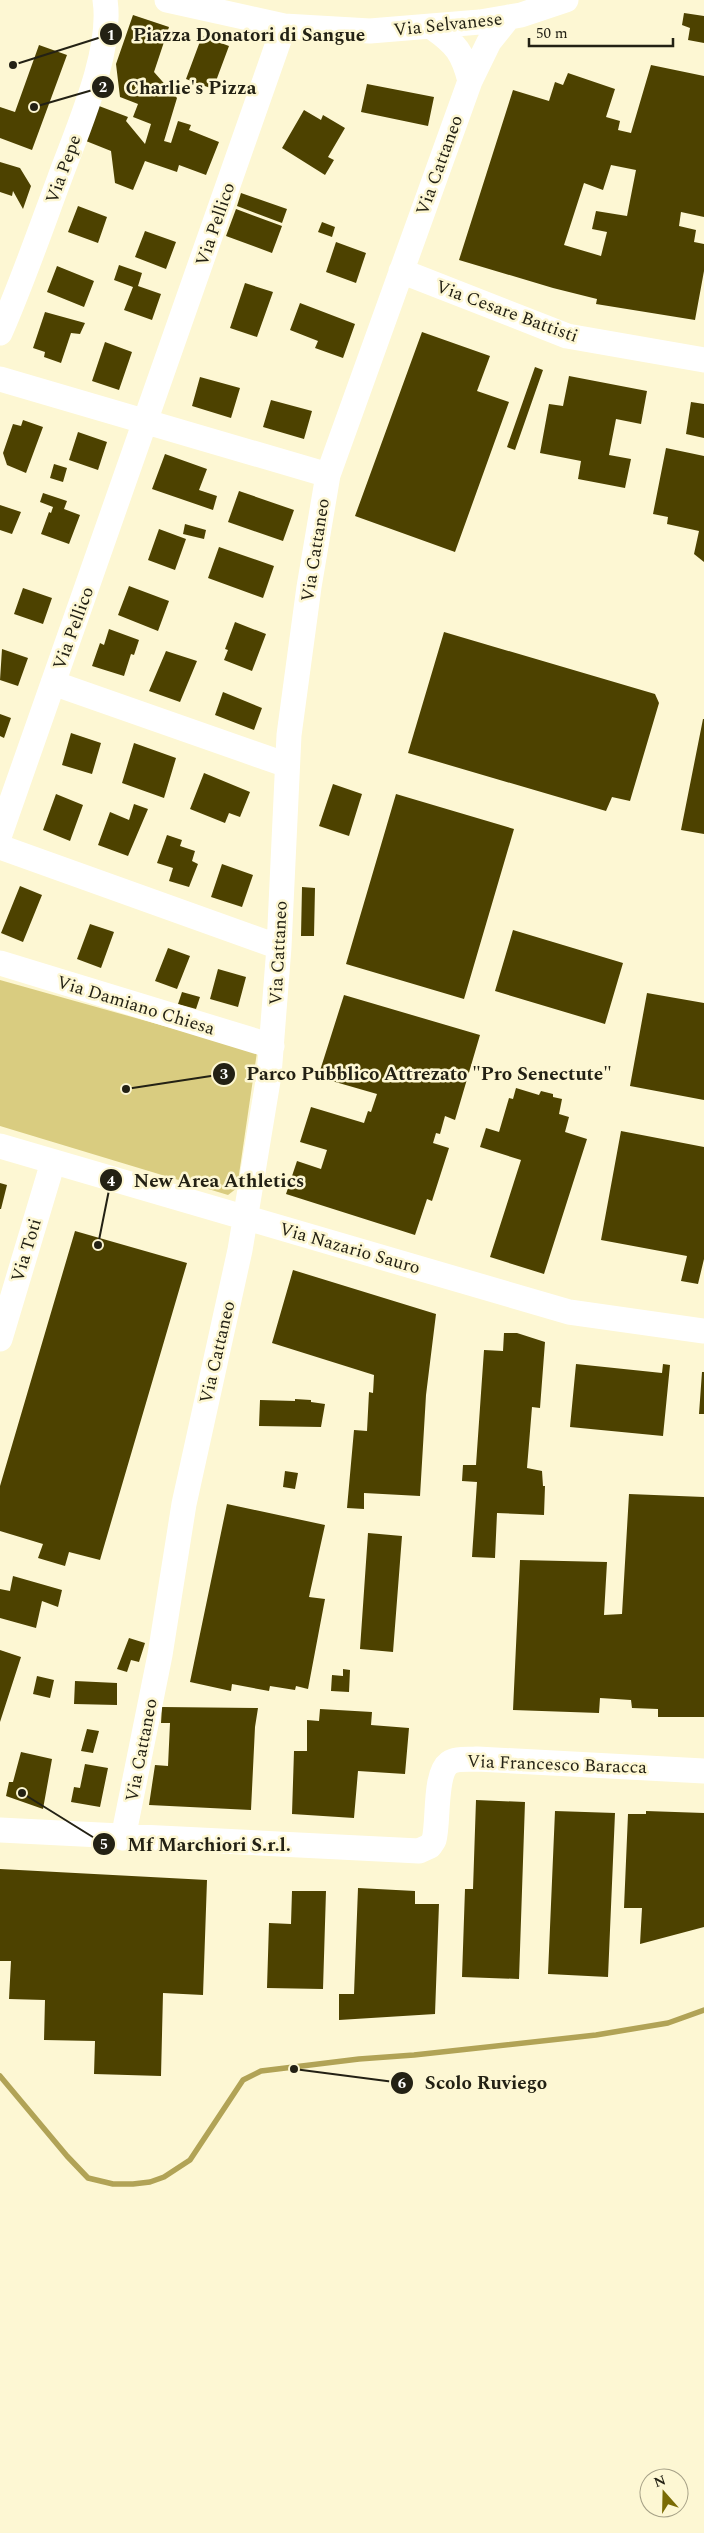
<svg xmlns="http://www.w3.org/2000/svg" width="704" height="2533" font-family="Spectral,serif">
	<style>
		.green { fill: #d9cc80 }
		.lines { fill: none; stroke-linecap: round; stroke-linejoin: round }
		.stream { stroke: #b1a356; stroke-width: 5.5 }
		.building { fill: #4d4200; fill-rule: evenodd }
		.minor { stroke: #fff; stroke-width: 25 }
		.labels { text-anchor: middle; stroke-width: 5; stroke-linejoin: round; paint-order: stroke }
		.street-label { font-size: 18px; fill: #232114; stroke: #fdf7d3 }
		.leader { fill: none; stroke: #232114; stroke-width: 2 }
		.callout-dot { fill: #232114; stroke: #fdf7d3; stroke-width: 2 }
		.mark-label { font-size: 15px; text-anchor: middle; font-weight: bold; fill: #fff }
		.callout-label { font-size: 19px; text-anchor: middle; font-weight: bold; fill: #232114; stroke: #fdf7d3; stroke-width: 5; stroke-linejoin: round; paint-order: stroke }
	</style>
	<rect width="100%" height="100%" fill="#fdf7d3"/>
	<path class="green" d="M 0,980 L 257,1052 L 237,1188 L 228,1195 L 0,1126 Z"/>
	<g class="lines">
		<path class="stream" d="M 0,2076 L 67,2156 L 88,2178 L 113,2184 L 133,2184 L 150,2182 L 164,2177 L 190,2160 L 243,2080 L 261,2071 L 359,2059 L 414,2055 L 596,2035 L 668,2023 L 704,2010"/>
	</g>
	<path class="building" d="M 684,13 L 704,16 L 704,43 L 688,40 L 690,28 L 682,25 Z
		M 133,15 L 169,27 L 154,72 L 177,98 L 164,141 L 171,143 L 178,121 L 191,125 L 189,130 L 219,142 L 206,175 L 179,165 L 177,172 L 145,161 L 133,190 L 115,183 L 111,151 L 86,141 L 99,106 L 128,117 L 126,121 L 145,144 L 151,124 L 133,117 L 138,104 L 120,97 L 116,64 Z
		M 202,36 L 229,46 L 213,89 L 186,79 Z
		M 39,45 L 67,55 L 32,150 L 0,138 L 0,107 L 15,112 Z
		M 651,65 L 704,76 L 704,217 L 681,212 L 679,226 L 696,230 L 694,242 L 704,244 L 704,271 L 695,320 L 596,304 L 597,299 L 553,288 L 459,260 L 513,90 L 549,101 L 555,82 L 563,85 L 568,73 L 615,89 L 606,117 L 620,121 L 618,130 L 631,133 ZM 611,165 L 636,170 L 627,216 L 596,211 L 592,229 L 607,232 L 601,256 L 564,245 L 584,183 L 603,190 Z
		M 367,84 L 434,97 L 428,126 L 361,112 Z
		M 304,110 L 321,120 L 323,115 L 345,128 L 328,157 L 334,160 L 325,175 L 282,148 Z
		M 0,162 L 20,168 L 31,186 L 23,209 L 13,191 L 12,196 L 0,192 Z
		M 241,193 L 287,209 L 282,223 L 237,206 Z
		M 78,206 L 107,217 L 98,243 L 68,232 Z
		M 236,209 L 282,226 L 272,253 L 226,236 Z
		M 322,222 L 335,227 L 332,237 L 318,232 Z
		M 145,231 L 176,242 L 166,269 L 135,257 Z
		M 336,242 L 366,253 L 356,283 L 326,272 Z
		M 119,265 L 142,273 L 138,286 L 161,294 L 152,320 L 124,310 L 133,287 L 114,280 Z
		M 57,266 L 94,281 L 84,307 L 47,292 Z
		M 245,283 L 273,292 L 257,337 L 230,328 Z
		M 300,303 L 355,324 L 343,358 L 315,348 L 318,341 L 290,330 Z
		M 45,312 L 85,323 L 80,334 L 71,333 L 61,363 L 44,357 L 45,352 L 33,348 Z
		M 422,332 L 490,356 L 477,391 L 509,402 L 455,552 L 355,516 Z
		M 105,342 L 132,352 L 119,390 L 92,381 Z
		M 535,367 L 543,370 L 515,450 L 507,447 Z
		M 569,376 L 647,391 L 641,424 L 616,419 L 609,455 L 631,459 L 625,488 L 578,479 L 581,461 L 540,453 L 549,404 L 563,406 Z
		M 200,377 L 240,388 L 231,418 L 192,406 Z
		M 271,400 L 312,411 L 304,439 L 263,427 Z
		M 691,402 L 704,404 L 704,438 L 686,434 Z
		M 23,420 L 43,427 L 26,473 L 7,465 L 3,453 L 13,424 L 21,426 Z
		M 78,432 L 107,442 L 98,470 L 69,460 Z
		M 666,448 L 704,456 L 704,562 L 694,554 L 699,531 L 667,524 L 668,517 L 653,514 Z
		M 165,454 L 207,469 L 199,490 L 217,496 L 213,510 L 152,489 Z
		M 54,464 L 67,468 L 63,482 L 50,478 Z
		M 239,491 L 294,510 L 283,541 L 228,522 Z
		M 43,493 L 67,501 L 64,509 L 80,515 L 69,544 L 41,534 L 49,512 L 51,513 L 53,507 L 40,502 Z
		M 0,505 L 21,512 L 12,534 L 0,530 Z
		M 185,524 L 206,530 L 204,539 L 183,534 Z
		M 159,529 L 186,539 L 175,570 L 148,560 Z
		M 219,547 L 274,566 L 263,598 L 208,578 Z
		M 129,586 L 169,601 L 158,631 L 118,615 Z
		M 23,588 L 52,598 L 43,624 L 14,614 Z
		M 235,622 L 266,634 L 252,671 L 224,660 L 228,650 L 225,649 Z
		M 109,629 L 139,640 L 134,655 L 131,654 L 124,676 L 92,666 L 100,643 L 104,645 Z
		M 444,632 L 655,694 L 659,703 L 630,801 L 612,797 L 606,811 L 408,753 Z
		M 2,649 L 28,658 L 18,686 L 0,680 Z
		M 166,651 L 197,661 L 180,702 L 149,691 Z
		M 223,692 L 262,708 L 254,730 L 215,715 Z
		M 0,714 L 11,718 L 4,738 L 0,736 Z
		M 703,719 L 704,719 L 704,834 L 681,830 Z
		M 71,733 L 101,743 L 92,774 L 62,765 Z
		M 134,743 L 176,758 L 164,798 L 122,783 Z
		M 204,773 L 250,792 L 240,817 L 229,813 L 225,823 L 190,809 Z
		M 333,784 L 362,794 L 349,836 L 319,826 Z
		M 56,794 L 83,805 L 70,841 L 43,830 Z
		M 396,794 L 514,829 L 464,999 L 346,964 Z
		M 134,804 L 148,809 L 128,856 L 98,845 L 110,812 L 129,820 Z
		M 167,835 L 182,840 L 180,846 L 195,851 L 192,861 L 198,864 L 189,887 L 169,881 L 173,868 L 157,863 Z
		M 222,864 L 253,875 L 242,907 L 211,897 Z
		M 20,886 L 42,895 L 23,942 L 1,933 Z
		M 302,887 L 315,888 L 314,936 L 301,936 Z
		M 90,924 L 114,932 L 101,968 L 77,959 Z
		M 513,930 L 623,963 L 605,1024 L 495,991 Z
		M 168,948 L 190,956 L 177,989 L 155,981 Z
		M 218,969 L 246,977 L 238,1007 L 210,999 Z
		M 182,992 L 200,997 L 196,1009 L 178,1004 Z
		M 647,993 L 704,1003 L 704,1100 L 630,1086 Z
		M 344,995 L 480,1035 L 455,1120 L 445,1116 L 440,1134 L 436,1133 L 433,1143 L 449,1148 L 432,1201 L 427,1199 L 415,1235 L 286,1194 L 297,1161 L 321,1169 L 327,1150 L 300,1142 L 311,1107 L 364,1123 L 368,1111 L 371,1112 L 377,1094 L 318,1077 Z
		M 516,1088 L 539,1095 L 541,1091 L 553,1094 L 553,1097 L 562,1099 L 559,1114 L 569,1117 L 565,1132 L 587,1139 L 544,1274 L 490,1257 L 521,1160 L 480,1147 L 486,1128 L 499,1132 L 509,1098 L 513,1099 Z
		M 621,1131 L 704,1147 L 704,1259 L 698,1284 L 681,1281 L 687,1256 L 601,1240 Z
		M 0,1183 L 7,1185 L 1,1209 L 0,1209 Z
		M 75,1231 L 187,1263 L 100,1560 L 69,1552 L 65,1566 L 38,1558 L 43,1544 L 0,1531 L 0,1486 Z
		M 293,1270 L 436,1314 L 426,1395 L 420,1496 L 364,1493 L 364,1509 L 347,1508 L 354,1430 L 367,1431 L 369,1392 L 373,1393 L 374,1375 L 272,1343 Z
		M 504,1333 L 517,1333 L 545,1342 L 540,1408 L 532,1407 L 527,1468 L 542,1471 L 543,1486 L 545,1486 L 544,1515 L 497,1513 L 495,1558 L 472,1557 L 477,1482 L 462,1481 L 463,1465 L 476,1465 L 484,1350 L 503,1351 Z
		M 576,1364 L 662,1373 L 663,1364 L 670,1365 L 663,1436 L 570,1427 Z
		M 702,1372 L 704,1372 L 704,1414 L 699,1414 Z
		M 295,1399 L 311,1400 L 311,1402 L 325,1404 L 321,1427 L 259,1426 L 260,1400 L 295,1401 Z
		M 285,1471 L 298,1473 L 295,1489 L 283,1487 Z
		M 629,1494 L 704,1497 L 704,1717 L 658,1717 L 658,1709 L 632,1708 L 631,1700 L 600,1698 L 599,1713 L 513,1710 L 520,1560 L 607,1562 L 604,1615 L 622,1614 Z
		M 227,1504 L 325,1525 L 309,1597 L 325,1599 L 308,1689 L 296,1686 L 295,1690 L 270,1686 L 269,1691 L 232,1684 L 231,1691 L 190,1682 Z
		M 368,1533 L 402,1536 L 393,1652 L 360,1649 Z
		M 13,1576 L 62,1590 L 58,1607 L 42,1601 L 36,1628 L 0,1618 L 0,1589 L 10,1591 Z
		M 129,1638 L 145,1643 L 139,1662 L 131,1660 L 127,1672 L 117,1669 Z
		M 0,1650 L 21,1657 L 0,1722 Z
		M 343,1669 L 350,1670 L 349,1692 L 331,1691 L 332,1675 L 343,1676 Z
		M 37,1676 L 54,1680 L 50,1698 L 33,1694 Z
		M 75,1681 L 117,1683 L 117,1705 L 74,1704 Z
		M 162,1707 L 258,1708 L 255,1727 L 251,1810 L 149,1805 L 155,1765 L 168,1766 L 170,1723 L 161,1723 Z
		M 320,1709 L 372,1712 L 371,1725 L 409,1728 L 405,1774 L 358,1771 L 354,1818 L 292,1814 L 294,1751 L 307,1751 L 307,1720 L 319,1721 Z
		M 87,1729 L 99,1731 L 93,1753 L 81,1751 Z
		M 21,1752 L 52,1759 L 43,1809 L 6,1796 L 9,1782 L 13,1782 Z
		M 85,1764 L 108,1768 L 100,1807 L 71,1802 L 74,1787 L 80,1788 Z
		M 476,1800 L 525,1802 L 519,1979 L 462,1977 L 465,1889 L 473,1889 Z
		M 555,1811 L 615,1813 L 608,1977 L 548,1974 Z
		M 646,1811 L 704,1813 L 704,1927 L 640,1944 L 642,1908 L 624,1908 L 628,1814 L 646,1814 Z
		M 0,1869 L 207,1880 L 203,1995 L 163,1993 L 161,2076 L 94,2074 L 95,2041 L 44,2040 L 45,2000 L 9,1999 L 11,1961 L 0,1961 Z
		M 358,1888 L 415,1891 L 415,1904 L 439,1904 L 435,2014 L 339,2020 L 339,1994 L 354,1994 Z
		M 292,1891 L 326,1891 L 323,1989 L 267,1988 L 269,1923 L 291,1924 Z"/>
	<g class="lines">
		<path class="minor" d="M 167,0 L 284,26 L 370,31 L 480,22 L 521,15 L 566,0
			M 433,28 C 456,44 463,53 470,81
			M 401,271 L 567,336 L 704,360
			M 0,333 C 22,283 40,231 59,180 C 77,130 113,52 105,0
			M 0,379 L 328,475
			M 53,683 L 287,765
			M 0,834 L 284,26
			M 0,847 L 279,947
			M 0,963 L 272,1046
			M 0,1146 L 569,1312 L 704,1331
			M 0,1339 L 53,1162
			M 0,1830 L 419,1851 L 430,1846 L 434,1840 C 439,1822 434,1774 449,1763 C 456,1758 468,1760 477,1759 L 704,1771
			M 123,1838 L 160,1655 L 184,1504 L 240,1250 L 269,1075 L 279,947 L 289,735 L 309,587 L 328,475 L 470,81 L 489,42 L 509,17"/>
	</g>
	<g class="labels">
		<g class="street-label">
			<text transform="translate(448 24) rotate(-6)" y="6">Via Selvanese</text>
			<text transform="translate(439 165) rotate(-70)" y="6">Via Cattaneo</text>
			<text transform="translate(63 169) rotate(-70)" y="6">Via Pepe</text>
			<text transform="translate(215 224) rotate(-71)" y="6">Via Pellico</text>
			<text transform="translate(507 311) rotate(20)" y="6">Via Cesare Battisti</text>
			<text transform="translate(315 550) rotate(-81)" y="6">Via Cattaneo</text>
			<text transform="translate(73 628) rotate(-70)" y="6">Via Pellico</text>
			<text transform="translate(278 953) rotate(-87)" y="6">Via Cattaneo</text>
			<text transform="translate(136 1005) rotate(17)" y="6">Via Damiano Chiesa</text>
			<text transform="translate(350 1248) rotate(16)" y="6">Via Nazario Sauro</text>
			<text transform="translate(26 1250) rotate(-73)" y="6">Via Toti</text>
			<text transform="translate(217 1352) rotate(-77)" y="6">Via Cattaneo</text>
			<text transform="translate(141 1750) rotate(-79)" y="6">Via Cattaneo</text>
			<text transform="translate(557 1764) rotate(2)" y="6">Via Francesco Baracca</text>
		</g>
	</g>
	<path class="leader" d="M13 65L111 34M34 107L103 87M126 1089L224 1074M98 1245L111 1180M22 1793L104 1844M294 2069L402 2083"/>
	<g class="callout-dot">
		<circle cx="13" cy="65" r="5"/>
		<circle cx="34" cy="107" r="5"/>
		<circle cx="126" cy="1089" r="5"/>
		<circle cx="98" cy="1245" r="5"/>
		<circle cx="22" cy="1793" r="5"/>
		<circle cx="294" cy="2069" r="5"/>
		<circle cx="111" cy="34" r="12"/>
		<circle cx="103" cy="87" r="12"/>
		<circle cx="224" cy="1074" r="12"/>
		<circle cx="111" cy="1180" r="12"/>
		<circle cx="104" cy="1844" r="12"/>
		<circle cx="402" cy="2083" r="12"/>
	</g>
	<g class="mark-label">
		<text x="111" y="40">1</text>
		<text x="103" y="92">2</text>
		<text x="224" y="1079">3</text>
		<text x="111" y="1186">4</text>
		<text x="104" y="1849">5</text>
		<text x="402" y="2088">6</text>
	</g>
	<g class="callout-label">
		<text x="249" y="41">Piazza Donatori di Sangue</text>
		<text x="191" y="94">Charlie's Pizza</text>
		<text x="429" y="1080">Parco Pubblico Attrezato "Pro Senectute"</text>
		<text x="219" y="1187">New Area Athletics</text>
		<text x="209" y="1851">Mf Marchiori S.r.l.</text>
		<text x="486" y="2089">Scolo Ruviego</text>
	</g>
	<g transform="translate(664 2493) rotate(340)"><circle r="24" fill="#fdf7d3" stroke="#a6a187"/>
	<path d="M0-4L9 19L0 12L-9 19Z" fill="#7a6b04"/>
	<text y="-8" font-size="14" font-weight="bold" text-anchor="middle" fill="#232114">N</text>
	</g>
	<path d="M529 38v8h144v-8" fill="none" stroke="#232114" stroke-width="2.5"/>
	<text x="536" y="38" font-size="15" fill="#232114" stroke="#fdf7d3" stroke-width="4" paint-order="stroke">50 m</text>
</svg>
